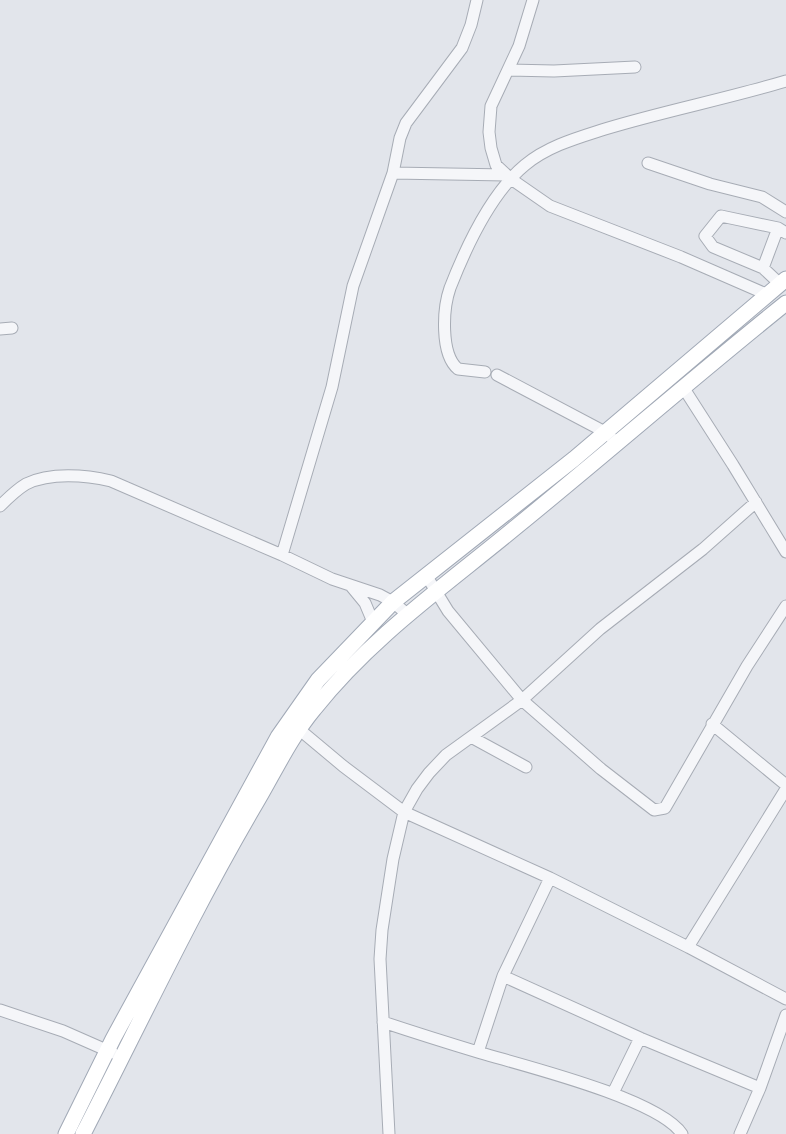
<svg xmlns="http://www.w3.org/2000/svg" width="786" height="1134" font-family="Cabin,sans-serif">
	<style>
		.lines { fill: none; stroke-linecap: round; stroke-linejoin: round }
		.minor-casing { stroke: #a7acb5; stroke-width: 13 }
		.major-casing { stroke: #a1a9b6; stroke-width: 17 }
		.minor { stroke: #f5f6f9; stroke-width: 11 }
		.major { stroke: #fff; stroke-width: 15 }
	</style>
	<rect width="100%" height="100%" fill="#e2e5eb"/>
	<g class="lines">
		<defs>
			<path id="minor" d="M 533,0 L 519,46 L 491,106 L 489,132 L 491,148 L 496,165 L 511,179 L 550,206 L 681,257 L 766,294
				M 509,70 L 554,71 L 635,67
				M 648,163 L 710,184 L 762,197 L 786,212
				M 393,173 L 400,138 L 406,123 L 462,48 L 471,25 L 477,0
				M 763,268 L 778,228
				M 780,284 L 763,268 L 713,247 L 705,236 L 721,216 L 778,228 L 786,233
				M 0,329 L 12,328
				M 485,372 L 458,369 C 440,354 443,308 450,288 C 466,247 491,193 525,165 C 548,146 577,138 605,129 C 664,111 726,99 786,81
				M 497,375 L 605,432 L 617,443
				M 683,387 L 733,465 L 786,552
				M 0,506 C 8,498 16,490 26,484 C 50,472 86,475 111,481 L 282,555 L 332,579 L 380,595 L 393,602 L 407,614
				M 282,555 L 332,387 L 353,286 L 393,173 L 506,175
				M 426,575 L 448,611 L 522,700 L 601,769 L 654,810 L 665,808 L 747,666 L 786,606
				M 351,586 L 365,603 L 373,622
				M 712,724 L 786,785
				M 294,725 L 343,766 L 404,812 L 550,878 L 688,947 L 786,999
				M 471,737 L 526,767
				M 550,878 L 503,976 L 640,1038 L 760,1088
				M 688,947 L 786,789
				M 0,1010 L 63,1031 L 113,1053
				M 383,1022 C 416,1033 448,1043 481,1053 C 525,1066 659,1099 682,1134
				M 478,1052 L 503,976
				M 613,1093 L 640,1038
				M 389,1134 L 380,959 L 382,930 L 393,859 L 404,812 L 417,789 L 429,773 L 446,755 L 522,700 L 600,629 L 703,549 L 756,502
				M 740,1134 L 760,1088 L 786,1015"/>
			<path id="major" d="M 66,1134 L 113,1039 L 278,737 L 318,680 L 393,602 L 574,459 L 786,279
				M 83,1134 C 139,1025 191,914 253,808 C 273,775 289,739 314,709 C 371,637 446,585 516,527 C 607,453 695,376 786,303"/>
		</defs>
		<use href="#minor" class="minor-casing"/>
		<use href="#major" class="major-casing"/>
		<use href="#minor" class="minor"/>
		<use href="#major" class="major"/>
	</g>
</svg>
